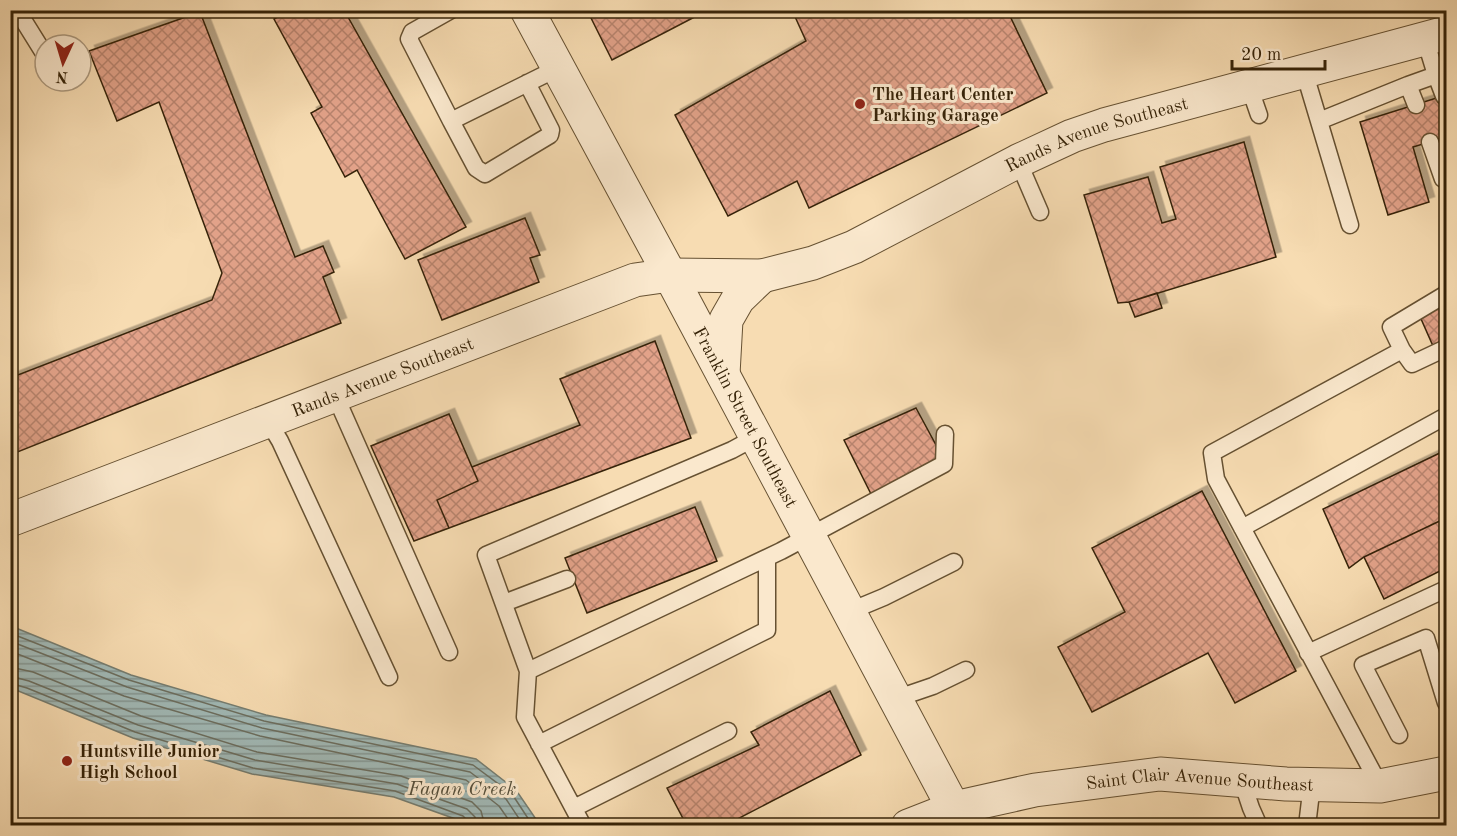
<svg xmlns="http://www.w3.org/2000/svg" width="1457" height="836" font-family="'Old Standard TT',serif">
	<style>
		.water { fill: url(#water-rules); stroke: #767d70; stroke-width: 1.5 }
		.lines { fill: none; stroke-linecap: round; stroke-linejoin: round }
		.shore { stroke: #6c6e5f; stroke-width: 1.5 }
		.building { fill: url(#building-cross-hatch); stroke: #362308; stroke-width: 1.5; filter: url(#shadow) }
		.service-casing { stroke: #665132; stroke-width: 19 }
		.minor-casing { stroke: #665132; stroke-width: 35 }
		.tertiary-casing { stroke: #665132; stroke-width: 35 }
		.service { stroke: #fae8cd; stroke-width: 16 }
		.minor { stroke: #fae8cd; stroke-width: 33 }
		.tertiary { stroke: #fae8cd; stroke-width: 33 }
		.poi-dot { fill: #8f2418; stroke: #fae8cd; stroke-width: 2 }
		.labels { text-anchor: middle; stroke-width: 6; stroke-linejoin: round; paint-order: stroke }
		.poi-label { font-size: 18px; font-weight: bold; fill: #362308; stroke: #fae8cd; text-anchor: start }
		.street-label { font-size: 18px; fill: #362308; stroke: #fae8cd }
		.water-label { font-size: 20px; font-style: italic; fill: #56503c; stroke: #fae8cd }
	</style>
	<defs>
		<pattern id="water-rules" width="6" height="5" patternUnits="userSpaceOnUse" patternTransform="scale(1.5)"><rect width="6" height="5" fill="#a1b9b6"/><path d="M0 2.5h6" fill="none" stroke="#849692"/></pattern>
		<pattern id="building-cross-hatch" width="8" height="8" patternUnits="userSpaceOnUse" patternTransform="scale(1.5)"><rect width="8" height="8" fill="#e2a289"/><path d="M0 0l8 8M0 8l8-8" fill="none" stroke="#b8846e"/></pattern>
		<filter id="shadow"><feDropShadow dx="5.5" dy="-5.5" stdDeviation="0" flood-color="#0004"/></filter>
	</defs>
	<rect width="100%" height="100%" fill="#f7dcb2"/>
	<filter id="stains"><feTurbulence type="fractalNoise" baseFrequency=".00333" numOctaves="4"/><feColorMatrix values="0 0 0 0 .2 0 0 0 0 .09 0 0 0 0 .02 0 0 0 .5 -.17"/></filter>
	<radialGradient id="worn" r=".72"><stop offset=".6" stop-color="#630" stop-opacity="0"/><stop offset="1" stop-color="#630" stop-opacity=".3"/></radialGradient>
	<path class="water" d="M 11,626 L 131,675 L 266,715 L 476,759 L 516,790 L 540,825 L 464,825 L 461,821 L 394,797 L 252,774 L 133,738 L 11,688 Z"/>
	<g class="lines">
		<path class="shore" d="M 10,633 L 129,680 L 264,721 L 473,765 L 512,794 L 533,826
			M 10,641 L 127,687 L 262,728 L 470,772 L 506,799 L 524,826
			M 10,651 L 124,696 L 260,736 L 466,780 L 499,806 L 513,826
			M 10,667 L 33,672 L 141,716 L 257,752 L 401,776 L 472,802 L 481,811 L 485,826
			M 10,676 L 29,681 L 138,725 L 255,760 L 397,784 L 467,809 L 475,817 L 476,826
			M 10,683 L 27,688 L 135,732 L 253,768 L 395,791 L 463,816 L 468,821 L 468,826"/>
	</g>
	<path class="building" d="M 290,10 L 344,10 L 466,227 L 405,259 L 357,170 L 345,177 L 311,113 L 322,107 L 274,19 Z
		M 587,10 L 708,10 L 612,60 Z
		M 792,10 L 1007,10 L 1047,93 L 809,208 L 797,181 L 728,216 L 675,115 L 806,41 Z
		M 200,12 L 295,257 L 323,246 L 334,272 L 323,277 L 341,323 L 10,455 L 10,378 L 212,300 L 222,273 L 159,102 L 117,121 L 89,51 Z
		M 1446,95 L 1446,137 L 1413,147 L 1429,202 L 1388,215 L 1360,122 Z
		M 1244,142 L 1276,257 L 1129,302 L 1118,303 L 1084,195 L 1148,177 L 1162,223 L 1176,219 L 1160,167 Z
		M 525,218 L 540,255 L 530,258 L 539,282 L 442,320 L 418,260 Z
		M 1157,293 L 1162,308 L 1135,317 L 1129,302 Z
		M 1446,297 L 1446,340 L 1433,346 L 1418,312 Z
		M 655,341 L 691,438 L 449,528 L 437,500 L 478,481 L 472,467 L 580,425 L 560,379 Z
		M 916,408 L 943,458 L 871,494 L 844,440 Z
		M 449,414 L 478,481 L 437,500 L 449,528 L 414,541 L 371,446 Z
		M 1446,450 L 1446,518 L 1364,557 L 1349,568 L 1323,509 Z
		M 1202,491 L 1296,671 L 1235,703 L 1208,653 L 1092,712 L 1058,647 L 1125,612 L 1092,548 Z
		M 695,507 L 717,561 L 587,613 L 565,558 Z
		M 1446,518 L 1446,568 L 1384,599 L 1364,557 Z
		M 830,691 L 861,755 L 724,826 L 687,826 L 667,788 L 759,745 L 751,732 Z"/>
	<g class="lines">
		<defs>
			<path id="service" d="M 17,10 L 45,55
				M 451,10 L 412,32 L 409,39 L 451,121 L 558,68
				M 1425,39 L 1436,75 L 1446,74
				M 1304,71 L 1350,225
				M 1408,85 L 1436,75 L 1444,96
				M 1249,86 L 1259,115
				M 451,121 L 476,168 L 485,174 L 550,135 L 551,130 L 527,83
				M 1319,121 L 1408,85 L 1416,105
				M 1430,142 L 1443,179 L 1446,177
				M 1018,161 L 1040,212
				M 1446,294 L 1391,327 L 1402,350 L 1412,364 L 1446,348
				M 335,395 L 449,652
				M 268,421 L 280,441 L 389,677
				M 756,437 L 732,450 L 486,555 L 528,671 L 781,551 L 944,464 L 945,434
				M 1242,528 L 1446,416
				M 504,603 L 567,579
				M 848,612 L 884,597 L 954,562
				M 1308,653 L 1446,589
				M 528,671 L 525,717 L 583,826
				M 895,699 L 933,686 L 966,670
				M 1399,735 L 1363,665 L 1426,638 L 1446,703
				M 539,744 L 767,630 L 767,558
				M 1242,781 L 1251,808 L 1259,826
				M 1380,786 L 1216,479 L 1212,453 L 1402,350
				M 574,808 L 728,731
				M 1307,826 L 1312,784"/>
			<g id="minor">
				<path d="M 10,12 L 12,10"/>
				<path d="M 723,374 L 726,320 L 738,299 L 762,276"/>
				<path id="s1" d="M 10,520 L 635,280 L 670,275 L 762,276 L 813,263 L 854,247 L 1018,161 L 1072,136 L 1104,125 L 1446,33"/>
			</g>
			<g id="tertiary">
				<path id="s2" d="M 527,10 L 670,275 L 963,826"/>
				<path id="s3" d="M 908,826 L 954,808 L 1035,790 L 1160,774 L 1286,784 L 1380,786 L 1446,773"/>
			</g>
		</defs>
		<use href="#service" class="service-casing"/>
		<use href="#minor" class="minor-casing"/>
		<use href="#tertiary" class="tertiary-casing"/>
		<use href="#service" class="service"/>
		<use href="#minor" class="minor"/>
		<use href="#tertiary" class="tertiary"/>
	</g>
	<g class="poi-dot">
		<circle cx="860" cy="104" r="6"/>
		<circle cx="67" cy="761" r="6"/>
	</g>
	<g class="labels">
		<g class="poi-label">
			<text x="872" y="100">The Heart Center<tspan x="872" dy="21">Parking Garage</tspan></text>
			<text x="79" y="757">Huntsville Junior<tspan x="79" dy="21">High School</tspan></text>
		</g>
		<g class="street-label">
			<text dy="6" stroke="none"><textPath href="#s1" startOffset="1162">Rands Avenue Southeast</textPath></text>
			<text dy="6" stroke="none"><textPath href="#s1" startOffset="399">Rands Avenue Southeast</textPath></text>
			<text dy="6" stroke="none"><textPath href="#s2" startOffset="462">Franklin Street Southeast</textPath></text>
			<text dy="6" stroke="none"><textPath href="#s3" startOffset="298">Saint Clair Avenue Southeast</textPath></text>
		</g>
		<g class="water-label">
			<text x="462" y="795">Fagan Creek</text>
		</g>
	</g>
	<rect width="1457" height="836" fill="none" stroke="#f7dcb2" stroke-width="36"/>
	<rect x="12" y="12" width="1433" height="812" fill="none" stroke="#362308" stroke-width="3"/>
	<rect x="18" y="18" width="1421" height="800" fill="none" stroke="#362308" stroke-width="1.5"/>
	<g transform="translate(63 63) rotate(184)"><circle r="28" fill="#fae8cd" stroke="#ac997e" stroke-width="1.5"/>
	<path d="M0-4.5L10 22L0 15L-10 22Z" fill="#8f2418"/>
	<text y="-9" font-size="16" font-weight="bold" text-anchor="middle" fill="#362308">N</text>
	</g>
	<path d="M1232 60v9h93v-9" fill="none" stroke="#362308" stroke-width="3"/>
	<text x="1241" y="60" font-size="18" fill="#362308" stroke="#fae8cd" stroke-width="4.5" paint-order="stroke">20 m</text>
	<rect width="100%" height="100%" filter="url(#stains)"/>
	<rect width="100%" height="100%" fill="url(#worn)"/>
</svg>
